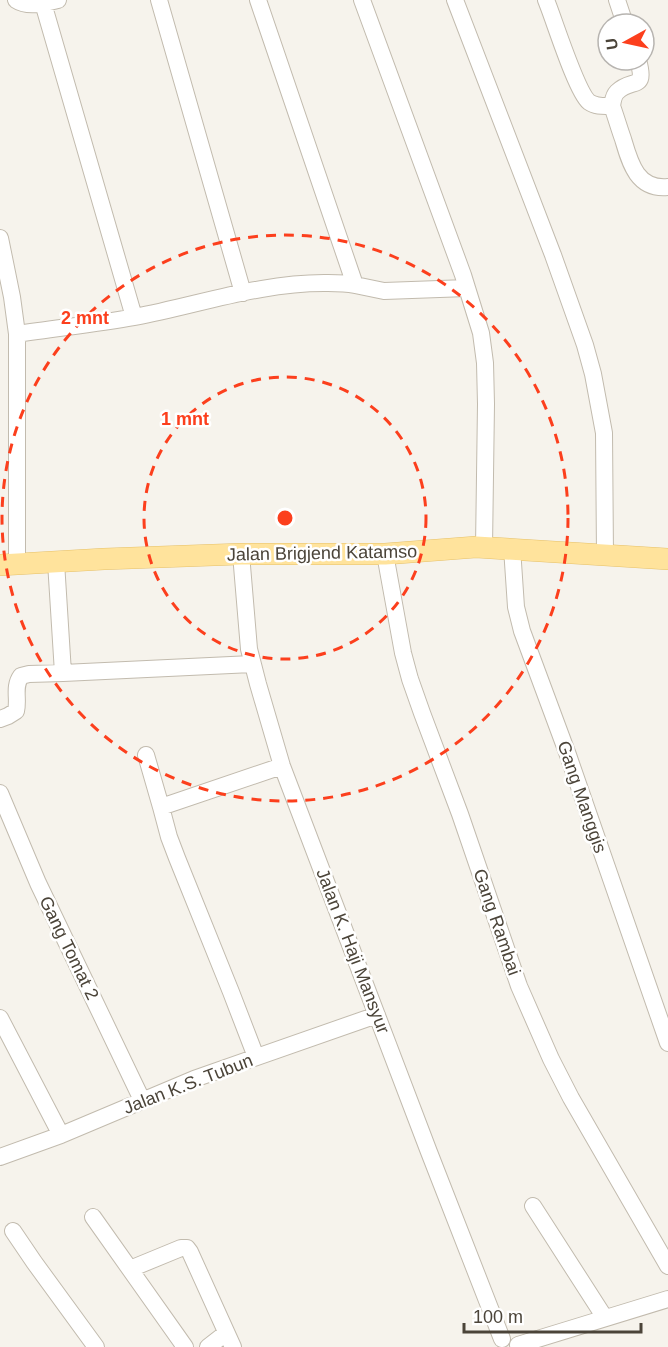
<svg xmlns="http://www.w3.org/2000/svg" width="668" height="1347" font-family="Arial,sans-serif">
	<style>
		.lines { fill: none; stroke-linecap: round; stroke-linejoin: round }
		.minor-casing { stroke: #c2bbae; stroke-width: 18 }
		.major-casing { stroke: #e6c16a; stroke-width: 22 }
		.minor { stroke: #fff; stroke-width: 16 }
		.major { stroke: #ffe39c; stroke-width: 21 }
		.ring { fill: none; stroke: #fc3f1d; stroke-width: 3; stroke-dasharray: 10 8 }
		.labels { text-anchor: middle; stroke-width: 5; stroke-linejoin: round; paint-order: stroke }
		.street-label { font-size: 18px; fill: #4b4439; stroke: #fff }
		.centre { fill: #fc3f1d; stroke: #fff; stroke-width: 3 }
		.ring-label { font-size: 18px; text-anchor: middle; font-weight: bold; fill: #fc3f1d; stroke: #fff; stroke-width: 5; stroke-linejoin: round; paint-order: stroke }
	</style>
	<rect width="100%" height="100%" fill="#f6f3ec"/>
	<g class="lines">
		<defs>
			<path id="minor" d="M 16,0 C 28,8 45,3 58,0
				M 159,0 L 243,293
				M 258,0 L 355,285 L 384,291 L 467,288
				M 362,0 L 463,275 L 481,333 L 485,363 L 486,404 L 484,547
				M 455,0 L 553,255 L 585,345 L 593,374 L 604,433 L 605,556
				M 546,0 C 554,19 576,91 589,102 C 596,107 604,106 612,106
				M 617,0 L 625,24
				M 43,3 L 134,317
				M 638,60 C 647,92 632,77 617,92 C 613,96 613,101 612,106 C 616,117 619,128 623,139 C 630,163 637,190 668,187
				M 0,238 L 12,297 L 17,334
				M 512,548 L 516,607 L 522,631 L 568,755 L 668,1043
				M 241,554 L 249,649 L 258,684 L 282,766 L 429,1152 L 502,1339
				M 385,554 L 403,653 L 410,679 L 422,713 L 460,814 L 519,986 L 551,1059 L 571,1098 L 668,1266
				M 17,564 L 17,334 C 56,328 96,324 135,317 C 199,305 262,282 328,283 C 337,283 346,283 355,285
				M 63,673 L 252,664
				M 0,719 L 8,716 L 16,711 C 19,699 13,687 21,676 L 29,674 L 63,673 L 56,562
				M 146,755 L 161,807 L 282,766
				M 0,793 L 38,883 L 142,1100
				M 161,807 L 169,837 L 177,858 L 231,992 L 256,1057
				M 0,1018 L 61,1135
				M 0,1157 L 61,1135 L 194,1079 L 377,1015
				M 533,1206 L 605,1318
				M 93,1217 L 185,1347
				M 13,1231 L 34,1262 L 96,1347
				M 130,1269 L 181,1248 L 187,1248 L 190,1252 L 233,1347
				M 518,1345 L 668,1299
				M 208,1347 L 226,1333"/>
			<path id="major" d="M 0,565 L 104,559 L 241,554 L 385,554 L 476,547 L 668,559"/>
		</defs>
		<use href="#minor" class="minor-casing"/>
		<use href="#major" class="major-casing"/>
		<use href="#minor" class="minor"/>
		<use href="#major" class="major"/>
	</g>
	<g class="ring">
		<circle cx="285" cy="518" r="141"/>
		<circle cx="285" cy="518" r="283"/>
	</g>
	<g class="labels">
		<g class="street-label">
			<text transform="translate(322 553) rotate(-1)" y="6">Jalan Brigjend Katamso</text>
			<text transform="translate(582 797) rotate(71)" y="6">Gang Manggis</text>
			<text transform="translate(497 922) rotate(71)" y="6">Gang Rambai</text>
			<text transform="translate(69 948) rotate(64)" y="6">Gang Tomat 2</text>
			<text transform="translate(353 951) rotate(69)" y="6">Jalan K. Haji Mansyur</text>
			<text transform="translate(188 1084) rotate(-21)" y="6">Jalan K.S. Tubun</text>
		</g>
	</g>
	<circle cx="285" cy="518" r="9" class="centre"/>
	<g class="ring-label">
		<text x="85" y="324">2 mnt</text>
		<text x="185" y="425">1 mnt</text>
	</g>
	<g transform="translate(626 42) rotate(262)"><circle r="28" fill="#ffffff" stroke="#b7b4b0" stroke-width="1.5"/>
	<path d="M0-4.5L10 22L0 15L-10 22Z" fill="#fc3f1d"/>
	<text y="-9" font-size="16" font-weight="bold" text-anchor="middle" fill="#4b4439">U</text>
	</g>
	<path d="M464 1323v9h177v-9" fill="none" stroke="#4b4439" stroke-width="3"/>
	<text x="473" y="1323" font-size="18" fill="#4b4439" stroke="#ffffff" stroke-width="4.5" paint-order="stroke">100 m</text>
</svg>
